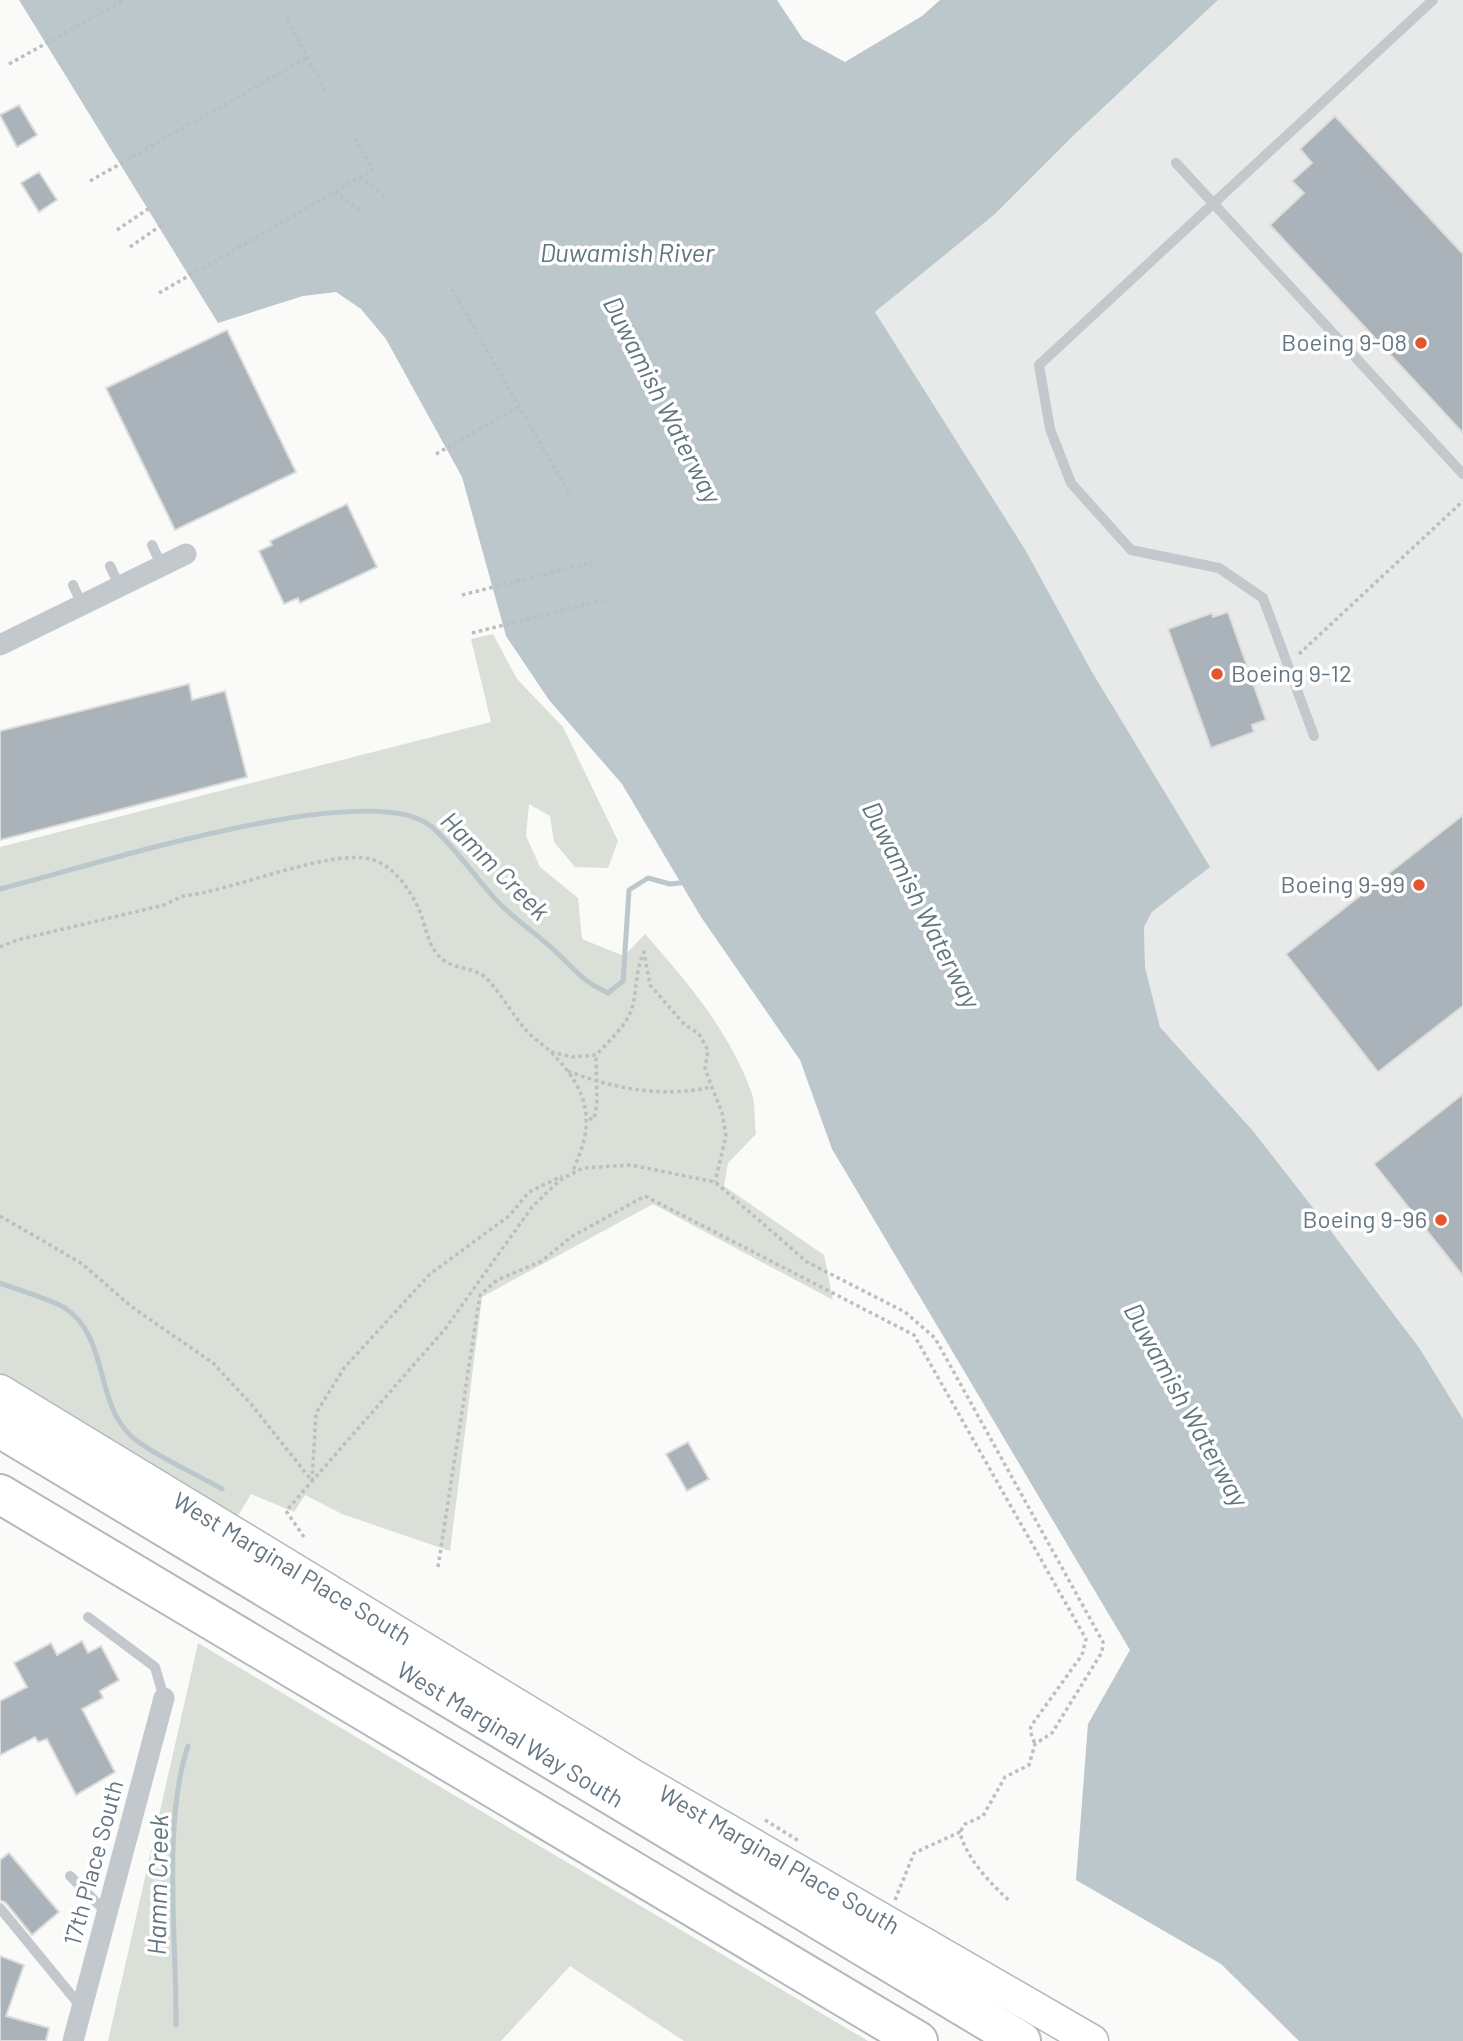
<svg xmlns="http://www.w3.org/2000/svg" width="1463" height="2041" font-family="Barlow,sans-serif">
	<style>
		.built { fill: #e8e9e9 }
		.green { fill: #dadfd7 }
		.water { fill: #bbc7cb }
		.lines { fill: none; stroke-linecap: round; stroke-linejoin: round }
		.stream { stroke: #bbc7cb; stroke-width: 5 }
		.building { fill: #aab3b9; stroke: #dcdcda; stroke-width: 2 }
		.secondary-casing { stroke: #b3babf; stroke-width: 35 }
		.highway-casing { stroke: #b4b9bd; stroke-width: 42 }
		.path { stroke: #bbbfc2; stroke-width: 3.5; stroke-dasharray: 3.5 3.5; stroke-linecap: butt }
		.lane { stroke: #c3c8cc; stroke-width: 10 }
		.street { stroke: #c3c8cc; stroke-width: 21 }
		.secondary { stroke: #fff; stroke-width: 32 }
		.highway { stroke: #fff; stroke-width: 38 }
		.poi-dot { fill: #e4572e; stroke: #fff; stroke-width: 2.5 }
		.labels { text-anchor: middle; stroke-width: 7; stroke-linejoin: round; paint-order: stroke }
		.poi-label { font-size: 24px; fill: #657683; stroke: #fff; text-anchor: end }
		.street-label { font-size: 24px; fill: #657683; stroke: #fff }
		.water-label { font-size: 26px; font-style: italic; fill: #60757c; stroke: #fff }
	</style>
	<rect width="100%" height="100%" fill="#fafaf8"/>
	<path class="built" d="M 1218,0 L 1463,0 L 1463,1419 L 1420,1349 L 1321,1218 L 1253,1131 L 1160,1027 L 1145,967 L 1144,927 L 1152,912 L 1182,889 L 1092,672 L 1026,551 L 875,312 L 995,214 L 1074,135 Z"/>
	<path class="green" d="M 493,634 L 517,679 L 563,727 L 618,841 L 608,868 L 575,867 L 554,842 L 550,816 L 529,804 L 526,836 L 540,867 L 578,898 L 582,939 L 624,956 L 645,934 C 686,980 729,1031 751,1091 C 756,1103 754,1120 756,1134 L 728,1163 L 724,1186 L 824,1255 L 833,1300 L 653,1204 L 482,1297 L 450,1551 L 342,1514 L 305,1495 L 294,1512 L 251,1494 L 236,1519 L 0,1375 L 0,847 L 491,722 L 471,639 Z
		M 198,1643 L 868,2041 L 684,2041 L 570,1966 L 501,2041 L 108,2041 Z"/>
	<path class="water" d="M 19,0 L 777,0 L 803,39 L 845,62 L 922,16 L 940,0 L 1218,0 L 1074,135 L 995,214 L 875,312 L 1026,551 L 1092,672 L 1210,867 L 1152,912 L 1144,927 L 1145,967 L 1160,1027 L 1253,1131 L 1321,1218 L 1420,1349 L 1463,1419 L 1463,2041 L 1299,2041 L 1221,1964 L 1076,1880 L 1088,1724 L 1130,1650 L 832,1149 L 800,1060 L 701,917 L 622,784 L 549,700 L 506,636 L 462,477 L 386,339 L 361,309 L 336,292 L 303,296 L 218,323 Z"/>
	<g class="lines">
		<path class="stream" d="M 0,889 C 82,869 370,774 432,827 C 457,849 476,879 499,903 C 515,920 537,934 555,951 C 577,971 579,979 608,993 L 623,981 L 629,890 L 648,878 L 670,884 L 689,882
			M 0,1283 C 16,1289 52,1300 65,1308 C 108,1336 95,1401 130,1435 C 146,1451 200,1476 222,1489
			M 176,2025 C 177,1943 162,1823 188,1746"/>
	</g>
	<path class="building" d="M 19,105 L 37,135 L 17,147 L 0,115 Z
		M 1335,116 L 1463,254 L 1463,433 L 1270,225 L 1304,193 L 1292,181 L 1312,163 L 1300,149 Z
		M 39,172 L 57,200 L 39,212 L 21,183 Z
		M 227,330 L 296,472 L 175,530 L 106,388 Z
		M 347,504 L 377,567 L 300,603 L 298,598 L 284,604 L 259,551 L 272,545 L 270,541 Z
		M 1228,612 L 1266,720 L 1252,725 L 1254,732 L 1211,748 L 1168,629 L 1212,613 L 1213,617 Z
		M 189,684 L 192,700 L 225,691 L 247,777 L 0,840 L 0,731 Z
		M 1463,815 L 1463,1006 L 1378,1072 L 1286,954 Z
		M 1463,1094 L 1463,1276 L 1374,1164 Z
		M 688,1442 L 709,1479 L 687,1491 L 666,1454 Z
		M 82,1641 L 88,1653 L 101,1646 L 119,1680 L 100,1691 L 103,1698 L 82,1709 L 115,1772 L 76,1795 L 47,1739 L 38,1742 L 35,1737 L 0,1755 L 0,1701 L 27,1687 L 14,1663 L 51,1643 L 57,1655 Z
		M 9,1853 L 59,1912 L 32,1935 L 6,1903 L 0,1900 L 0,1860 Z
		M 0,1956 L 24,1965 L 6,2016 L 49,2028 L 46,2041 L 0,2041 Z"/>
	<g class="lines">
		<defs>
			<path id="secondary" d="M 0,1391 L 632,1775 L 1092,2041"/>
			<path id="highway" d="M 0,1428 L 1021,2041
				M 0,1494 L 918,2041"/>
		</defs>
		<use href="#secondary" class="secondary-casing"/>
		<use href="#highway" class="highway-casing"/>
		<path class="path" d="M 287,20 L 325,90
			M 9,64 L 124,0
			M 360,177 L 386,197
			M 90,181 L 308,57
			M 334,192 L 360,210
			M 117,230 L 151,207
			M 130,247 L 163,224
			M 452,289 L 570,495
			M 159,293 L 373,170 L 354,137
			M 436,454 L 519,407
			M 462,595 L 592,562
			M 472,633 L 604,600
			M 1299,654 L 1463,501
			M 0,947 L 17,940 L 164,905 L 183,896 C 232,891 328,849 370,859 C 393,864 412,892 420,912 C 426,927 427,942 438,955 C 450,970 472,966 485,977 C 500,992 511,1012 524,1028 C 532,1038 543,1044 552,1053 C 590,1093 596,1122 572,1172
			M 551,1052 L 573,1057 L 596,1055 C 607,1043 625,1027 631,1011 C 638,990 634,974 644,952 L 650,985 L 684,1024 L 699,1034 L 708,1050 L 705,1069 L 722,1113 L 726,1136 L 715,1182
			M 568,1071 C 614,1089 663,1098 711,1087
			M 589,1119 L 594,1119 L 597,1104 L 596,1055
			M 0,1216 L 81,1263 L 132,1307 L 213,1363 L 251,1404 L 312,1481
			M 312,1481 L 316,1413 L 344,1368 L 430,1274 L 509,1216 L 529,1192 L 562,1176
			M 304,1537 L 286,1511 L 445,1329 L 532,1207 L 560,1180 L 583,1168 L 631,1165 L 715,1182 L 807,1262 L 905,1312 L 935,1338 L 1103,1642 L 1102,1652 L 1052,1733 L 1035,1744 L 1029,1765 L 1005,1777 L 983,1816 L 965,1824 L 960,1832
			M 438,1567 L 480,1295 L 497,1280 L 542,1261 L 571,1237 L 645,1196 L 914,1335 L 1086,1639 L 1082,1655 L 1031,1726 L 1030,1731 L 1035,1744
			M 765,1820 L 799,1841
			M 895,1900 L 914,1853 L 960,1832 C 964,1855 992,1886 1010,1901"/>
		<path class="lane" d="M 1176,163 L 1463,474
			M 152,545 L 162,566
			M 110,566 L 120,587
			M 73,585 L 82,605
			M 1314,736 L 1263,598 L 1219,568 L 1131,550 L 1071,483 L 1050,429 L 1039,365 L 1433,0
			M 88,1617 L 155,1667 L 164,1698
			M 70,1876 L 108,1914
			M 0,1908 L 82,2008"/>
		<path class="street" d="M 0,645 L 186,554
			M 73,2041 L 164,1698"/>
		<use href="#secondary" class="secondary"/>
		<use href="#highway" class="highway"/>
	</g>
	<g class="poi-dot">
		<circle cx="1421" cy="343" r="7"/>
		<circle cx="1217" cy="674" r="7"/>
		<circle cx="1419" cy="885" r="7"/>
		<circle cx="1441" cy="1220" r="7"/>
	</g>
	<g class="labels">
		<g class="poi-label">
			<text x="1407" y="351">Boeing 9-08</text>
			<text x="1231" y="682" text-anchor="start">Boeing 9-12</text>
			<text x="1405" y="893">Boeing 9-99</text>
			<text x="1427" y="1228">Boeing 9-96</text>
		</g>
		<g class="street-label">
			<text transform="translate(292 1569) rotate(31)" y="8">West Marginal Place South</text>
			<text transform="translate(510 1735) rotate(31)" y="8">West Marginal Way South</text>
			<text transform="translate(779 1860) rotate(30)" y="8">West Marginal Place South</text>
			<text transform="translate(94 1863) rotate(-75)" y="8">17th Place South</text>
		</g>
		<g class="water-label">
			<text x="627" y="262">Duwamish River</text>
			<text transform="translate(662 400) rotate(63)" y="9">Duwamish Waterway</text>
			<text transform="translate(495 866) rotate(45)" y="9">Hamm Creek</text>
			<text transform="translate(921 905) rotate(63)" y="9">Duwamish Waterway</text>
			<text transform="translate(1186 1405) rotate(61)" y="9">Duwamish Waterway</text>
			<text transform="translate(158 1885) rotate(-89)" y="9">Hamm Creek</text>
		</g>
	</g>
</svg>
